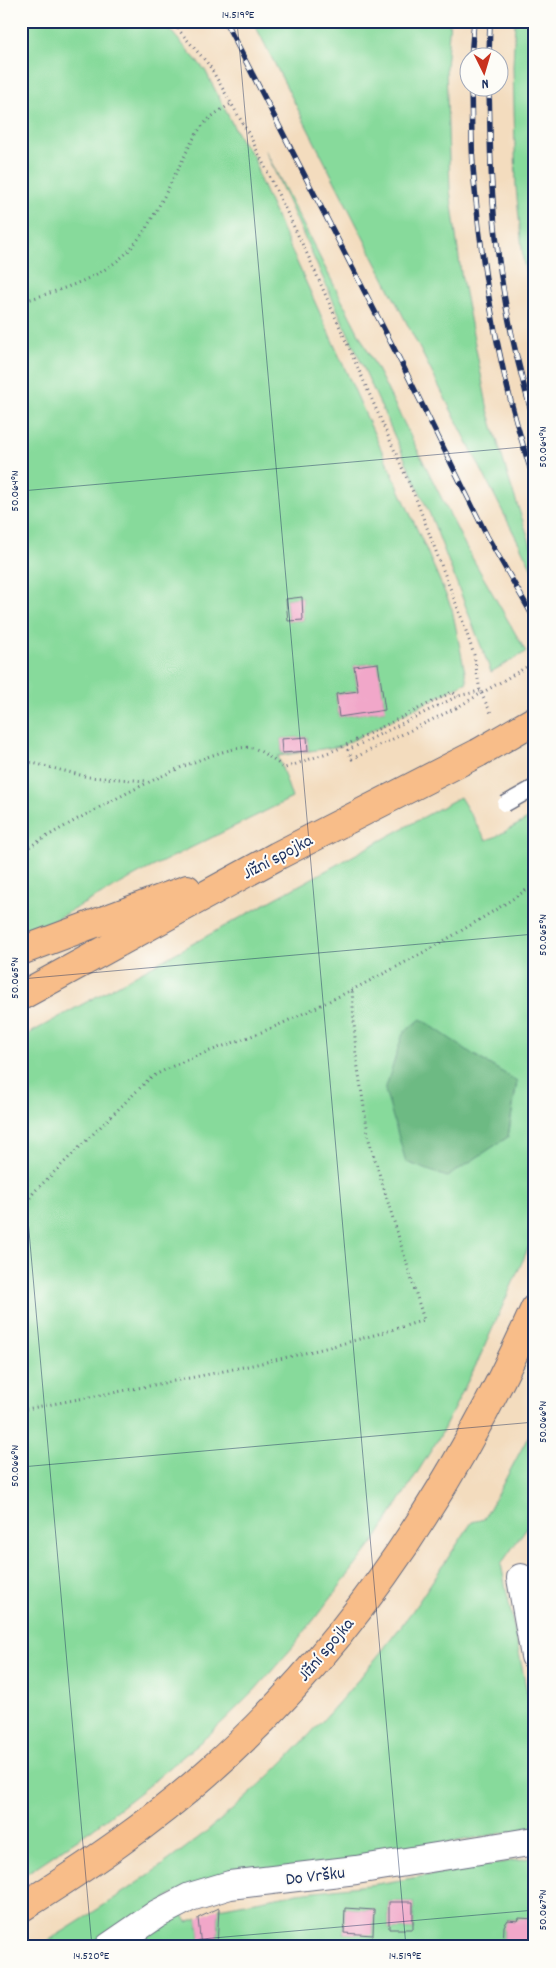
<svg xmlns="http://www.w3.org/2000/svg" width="556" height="1968" font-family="Dekko,sans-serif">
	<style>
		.green { fill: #87da9b; stroke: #51847c; fill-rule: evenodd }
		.forest { fill: #6dba83; stroke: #447470 }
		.building { fill: #f1a7c9 }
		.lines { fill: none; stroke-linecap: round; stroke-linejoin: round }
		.minor-casing { stroke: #676c80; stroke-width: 30 }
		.trunk-casing { stroke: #676c80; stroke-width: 30 }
		.path { stroke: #676c80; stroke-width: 3; stroke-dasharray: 1 4; stroke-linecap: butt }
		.minor { stroke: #fff; stroke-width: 28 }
		.trunk { stroke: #f8bd89; stroke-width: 28 }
		.rail-casing { stroke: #1b2f5e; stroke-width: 5.5 }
		.rail { stroke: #fdfcf7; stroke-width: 4; stroke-dasharray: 11; stroke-linecap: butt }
		.service-bridge-casing { stroke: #676c80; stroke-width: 18; stroke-linecap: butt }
		.trunk-bridge-casing { stroke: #676c80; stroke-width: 30; stroke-linecap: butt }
		.path-bridge { stroke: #676c80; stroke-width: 3; stroke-dasharray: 1 4; stroke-linecap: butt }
		.service-bridge { stroke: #fff; stroke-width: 15 }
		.trunk-bridge { stroke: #f8bd89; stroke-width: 28 }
		.ticks { fill: none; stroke: #1b2f5e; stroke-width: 1; stroke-opacity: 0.45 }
		.labels { text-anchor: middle; stroke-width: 4; stroke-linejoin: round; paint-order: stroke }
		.street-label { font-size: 18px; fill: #1b2f5e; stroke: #fdfcf7 }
		.neatline { fill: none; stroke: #1b2f5e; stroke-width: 2 }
		.ticks-label { font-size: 12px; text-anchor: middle; fill: #1b2f5e }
	</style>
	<rect width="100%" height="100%" fill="#fdfcf7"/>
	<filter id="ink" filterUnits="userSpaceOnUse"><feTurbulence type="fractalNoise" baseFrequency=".02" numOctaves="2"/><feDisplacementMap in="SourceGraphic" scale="10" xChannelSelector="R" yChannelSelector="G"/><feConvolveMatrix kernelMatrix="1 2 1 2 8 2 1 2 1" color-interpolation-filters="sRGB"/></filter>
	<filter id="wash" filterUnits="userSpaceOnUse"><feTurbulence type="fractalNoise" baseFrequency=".0096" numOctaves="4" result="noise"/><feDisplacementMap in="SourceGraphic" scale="20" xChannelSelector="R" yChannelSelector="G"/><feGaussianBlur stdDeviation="1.12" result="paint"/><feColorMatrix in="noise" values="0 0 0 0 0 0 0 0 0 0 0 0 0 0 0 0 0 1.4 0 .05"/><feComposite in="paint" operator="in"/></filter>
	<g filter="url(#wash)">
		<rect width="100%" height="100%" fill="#f3dcbe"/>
		<path class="green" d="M 21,21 L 162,21 L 205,70 L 240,139 L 254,157 L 260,180 L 426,549 L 452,609 L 467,682 L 341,746 L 278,756 L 292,798 L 142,872 L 21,938 ZM 302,597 L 303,620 L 288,621 L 286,599 ZM 378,663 L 385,710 L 339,717 L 336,694 L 358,691 L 354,666 ZM 307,737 L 308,751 L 282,753 L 281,739 Z
			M 253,21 L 450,21 L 446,67 L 450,190 L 461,273 L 488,410 L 510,483 L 535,557 L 535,575 Z
			M 515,21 L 535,21 L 535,320 L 523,259 L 516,187 L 513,67 Z
			M 265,150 L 381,377 L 466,547 L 526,652 L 491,672 L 432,519 Z
			M 460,797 L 486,840 L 495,837 L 535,815 L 535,1233 L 478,1361 L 440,1436 L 376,1539 L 292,1648 L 253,1692 L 211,1733 L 149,1785 L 91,1830 L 21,1877 L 21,1038 ZM 474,1055 L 517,1082 L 508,1137 Z
			M 535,1424 L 535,1533 L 532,1520 L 501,1564 L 535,1732 L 535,1827 L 175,1893 L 95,1947 L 38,1947 C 119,1897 201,1843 269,1776 C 321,1725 370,1669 413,1610 C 433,1581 452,1551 472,1522 L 484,1519 Z
			M 535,1857 L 535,1919 L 508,1920 L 504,1927 L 503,1947 L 217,1947 L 219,1908 L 298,1893 L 377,1884 ZM 389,1902 L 413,1902 L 413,1929 L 389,1929 ZM 345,1908 L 374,1910 L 373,1934 L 344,1933 Z
			M 182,1913 L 187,1922 L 198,1918 L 201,1947 L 126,1947 Z"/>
		<path class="forest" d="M 421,1019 L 474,1055 L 517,1081 L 508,1137 L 447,1177 L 406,1162 L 385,1090 L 403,1033 Z"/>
		<g id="blocks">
			<path class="building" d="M 302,597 L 303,620 L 288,621 L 286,599 Z
				M 378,663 L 385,710 L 339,717 L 336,694 L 358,691 L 354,666 Z
				M 307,737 L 308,751 L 282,753 L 281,739 Z
				M 389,1902 L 413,1902 L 413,1929 L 389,1929 Z
				M 219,1908 L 217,1947 L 201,1947 L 198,1918 Z
				M 345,1908 L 374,1910 L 373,1935 L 344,1933 Z
				M 519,1918 L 535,1919 L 535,1947 L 503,1947 L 504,1926 L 508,1920 L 518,1921 Z"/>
		</g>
	</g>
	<g filter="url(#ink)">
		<use href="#blocks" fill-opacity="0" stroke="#676c80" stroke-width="1"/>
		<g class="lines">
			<defs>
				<path id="minor" d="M 521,1578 L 535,1656
					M 109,1947 L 157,1914 L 190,1897 L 230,1885 L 356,1870 L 535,1841"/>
				<path id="trunk" d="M 21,951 L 187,889
					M 21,996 L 277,856 L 478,753
					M 21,1908 C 86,1867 150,1824 207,1773 C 351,1646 457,1482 535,1308"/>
			</defs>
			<use href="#minor" class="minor-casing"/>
			<use href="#trunk" class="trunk-casing"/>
			<path class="path" d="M 171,21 L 209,65 L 250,136 L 310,260 L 416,499 L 463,622 L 474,655 L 480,691 L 491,713
				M 21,302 C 56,291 94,281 122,257 C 148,235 168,187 184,157 C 190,145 195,134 204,124 C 212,115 221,110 231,104
				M 456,708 L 352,759 L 348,750 L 458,696 L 480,691
				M 21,760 L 88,777 L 148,781
				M 21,852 C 57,829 217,739 253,748 C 261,750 277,763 285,768 L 338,749 L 452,692 L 458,696
				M 21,1210 L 34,1192 L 150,1078 C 191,1054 239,1043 283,1023 C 371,982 454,939 535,884
				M 21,1410 C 156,1384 293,1362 424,1320 L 369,1140 L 356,1055 L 352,989"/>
			<use href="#minor" class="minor"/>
			<use href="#trunk" class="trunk"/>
			<defs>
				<path id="rail" d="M 225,21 L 403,366 L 487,536 L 535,620
					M 471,58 L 474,21
					M 489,58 L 490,21
					M 471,88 C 472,121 471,156 475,190 C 484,289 503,388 535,483
					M 489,88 C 490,121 490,154 492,187 C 496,265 512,349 535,424"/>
			</defs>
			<use href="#rail" class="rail-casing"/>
			<use href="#rail" class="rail"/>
			<defs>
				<path id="service-bridge" d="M 505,804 L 535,787"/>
				<path id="trunk-bridge" d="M 478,753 L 535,720"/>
			</defs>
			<use href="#service-bridge" class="service-bridge-casing"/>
			<use href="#trunk-bridge" class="trunk-bridge-casing"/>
			<path class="path-bridge" d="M 456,708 L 535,662"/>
			<use href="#service-bridge" class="service-bridge"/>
			<use href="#trunk-bridge" class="trunk-bridge"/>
		</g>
	</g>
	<path class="ticks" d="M 237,21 L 406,1947M 21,491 L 535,446M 21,979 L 535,934M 21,1140 L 92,1947M 21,1467 L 535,1422M 110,1947 L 535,1910"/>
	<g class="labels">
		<g class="street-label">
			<text transform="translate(277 856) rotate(-28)" y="6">Jižní spojka</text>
			<text transform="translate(325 1649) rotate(-50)" y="6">Jižní spojka</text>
			<text transform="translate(315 1875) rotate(-7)" y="6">Do Vršku</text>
		</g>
	</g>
	<rect width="556" height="1968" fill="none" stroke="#fdfcf7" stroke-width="55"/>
	<g transform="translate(484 72) rotate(175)"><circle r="24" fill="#fdfcf7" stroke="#a3aaba"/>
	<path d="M0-4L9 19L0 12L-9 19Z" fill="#c8321e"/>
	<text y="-8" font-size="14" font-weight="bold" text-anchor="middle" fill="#1b2f5e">N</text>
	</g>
	<rect x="28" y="28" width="500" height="1912" class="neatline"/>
	<g class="ticks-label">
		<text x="238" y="18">14.519°E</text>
		<text transform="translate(542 447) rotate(-90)" y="4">50.064°N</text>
		<text transform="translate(14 491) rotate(-90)" y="4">50.064°N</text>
		<text transform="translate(542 935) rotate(-90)" y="4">50.065°N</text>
		<text transform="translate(14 978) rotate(-90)" y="4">50.065°N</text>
		<text transform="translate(542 1422) rotate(-90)" y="4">50.066°N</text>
		<text transform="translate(14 1466) rotate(-90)" y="4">50.066°N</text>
		<text transform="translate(542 1910) rotate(-90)" y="4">50.067°N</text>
		<text x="91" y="1959">14.520°E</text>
		<text x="405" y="1959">14.519°E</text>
	</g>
</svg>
